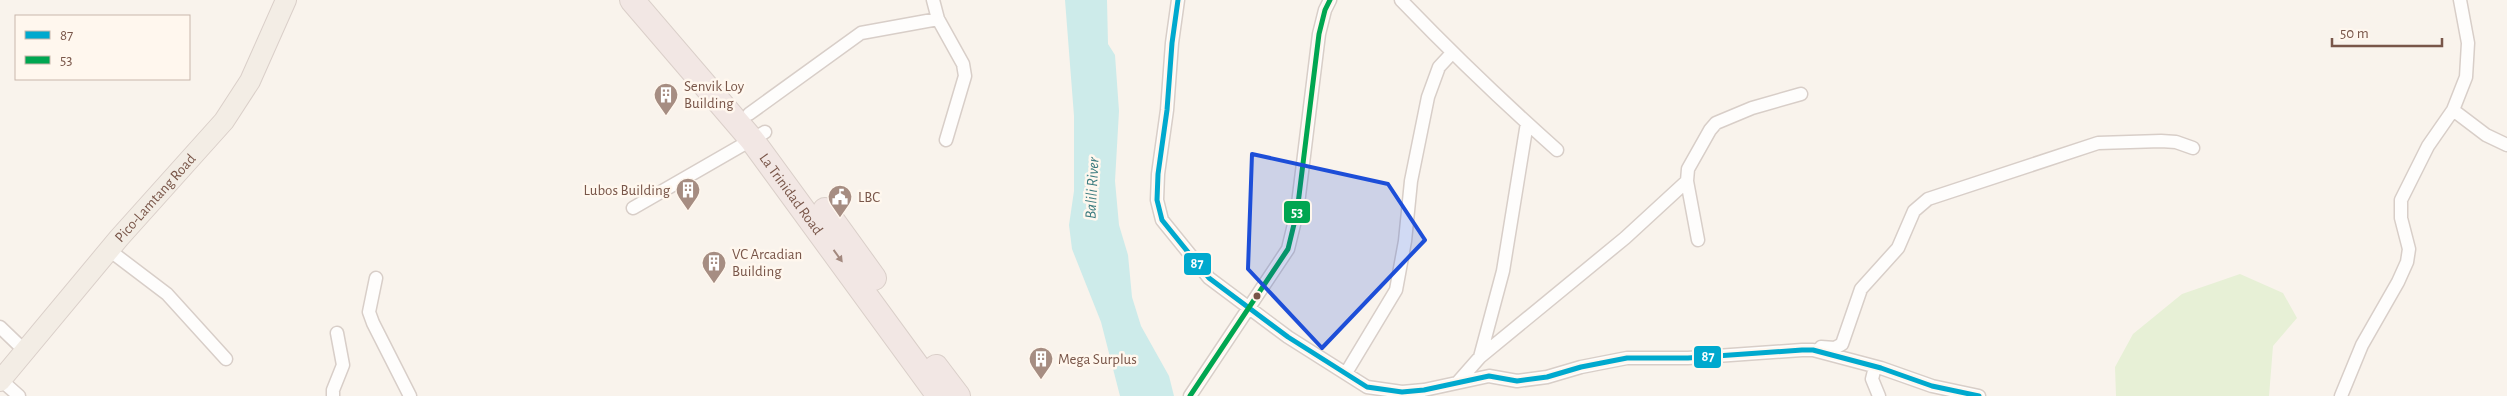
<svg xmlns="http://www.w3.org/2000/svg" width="2507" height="396" font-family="'Alegreya Sans',sans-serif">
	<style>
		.green { fill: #e7f0d6 }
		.water { fill: #cdebea }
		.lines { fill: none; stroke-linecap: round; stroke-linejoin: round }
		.street-casing { stroke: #d8cec8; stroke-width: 15 }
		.primary-casing { stroke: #dacfc9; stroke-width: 22 }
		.highway-casing { stroke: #dacfc9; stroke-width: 26 }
		.street { stroke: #fefdfc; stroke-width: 12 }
		.primary { stroke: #f3ede5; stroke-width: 20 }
		.highway { stroke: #f2e7e4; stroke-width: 24 }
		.bus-1-casing { stroke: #fff7ee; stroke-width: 9 }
		.bus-2-casing { stroke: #fff7ee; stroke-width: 9 }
		.bus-1 { stroke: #00a9ce; stroke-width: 5 }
		.bus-2 { stroke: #00a651; stroke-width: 5 }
		.oneway { fill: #a3897f }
		.marked { fill: #1d4ed8; fill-opacity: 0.2; stroke: #1d4ed8; stroke-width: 4; stroke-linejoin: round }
		.bus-dot { fill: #795649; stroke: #fff7ee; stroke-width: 2 }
		.labels { text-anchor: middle; stroke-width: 5; stroke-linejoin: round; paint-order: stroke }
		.poi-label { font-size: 15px; fill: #795649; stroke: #fff7ee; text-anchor: start }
		.street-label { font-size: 15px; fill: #795649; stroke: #fff7ee }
		.water-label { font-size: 16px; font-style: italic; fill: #3b7b7f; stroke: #fff7ee }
		.line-badge { stroke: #fff7ee; stroke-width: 2 }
		.badge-label { font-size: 14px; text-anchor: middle; font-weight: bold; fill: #fff }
	</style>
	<rect width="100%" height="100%" fill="#f9f3ec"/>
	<path class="green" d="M 2240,274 L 2283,293 L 2297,318 L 2273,346 L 2269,396 L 2116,396 L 2115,367 L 2133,334 L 2182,294 Z"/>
	<path class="water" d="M 1107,0 L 1108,44 L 1115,55 L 1119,111 L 1115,181 L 1119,225 L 1128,255 L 1132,297 L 1141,326 L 1169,376 L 1174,396 L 1120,396 L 1101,322 L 1072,249 L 1069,225 L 1074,191 L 1074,116 L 1065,0 Z"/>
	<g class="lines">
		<defs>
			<path id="street" d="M 933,0 L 938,19 L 963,64 L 965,76 L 946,140
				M 1178,0 L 1172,43 L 1167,110 L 1158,174 L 1157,200 L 1162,220 L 1209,278 L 1288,337 L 1367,387 L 1402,392 L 1424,390 L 1489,376 L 1517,381 L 1547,377 L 1581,367 L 1627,358 L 1688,358 L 1802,350 L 1813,350 L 1881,368 L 1932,386 L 1979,396
				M 1401,0 C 1451,52 1503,102 1557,150
				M 2453,110 L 2486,135 L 2507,145
				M 749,114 L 861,33 L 938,19
				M 633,208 L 765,132
				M 1698,240 L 1687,181 L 1688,169 L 1710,130 L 1716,123 L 1752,108 L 1801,94
				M 109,250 L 167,294 L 226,359
				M 376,278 L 369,312 L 373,323 L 410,396
				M 0,327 L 25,351
				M 1821,347 L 1835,348 L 1842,344 L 1861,289 L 1898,248 L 1914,211 L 1928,199 L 2098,143 L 2161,141 L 2176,142 L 2193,148
				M 1480,357 L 1503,271 L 1527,123
				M 1875,367 L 1872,379 L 1879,396
				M 1346,373 L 1396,290 L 1405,241 L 1411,181 L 1428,97 L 1439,67 L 1452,53
				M 1,380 L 19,396
				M 1458,382 L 1480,357 L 1625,238 L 1687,181
				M 333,396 L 333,390 L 343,365 L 337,333
				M 1190,396 L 1288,249 L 1297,212 L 1319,34 L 1325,10 L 1330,0
				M 2341,396 L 2362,345 L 2398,282 L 2407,262 L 2409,249 L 2401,218 L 2401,200 L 2428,146 L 2453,110 L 2466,77 L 2468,43 L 2460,0"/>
			<g id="primary">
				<path id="s1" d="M 0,381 L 119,238 L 224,121 L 250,81 L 286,0"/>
			</g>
			<g id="highway">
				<path id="s2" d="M 632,0 L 752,140 L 939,396"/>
				<path d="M 825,210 L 874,278"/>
				<path d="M 936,367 L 958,396"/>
			</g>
		</defs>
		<use href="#street" class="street-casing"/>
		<use href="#primary" class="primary-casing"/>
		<use href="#highway" class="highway-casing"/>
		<use href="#street" class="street"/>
		<use href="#primary" class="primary"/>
		<use href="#highway" class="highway"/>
		<defs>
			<path id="bus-1" d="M 1178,0 L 1172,43 L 1167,110 L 1158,174 L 1157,200 L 1162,220 L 1209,278 L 1288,337 L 1367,387 L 1402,392 L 1424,390 L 1489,376 L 1517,381 L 1547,377 L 1581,367 L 1627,358 L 1688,358 L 1802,350 L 1813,350 L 1881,368 L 1932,386 L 1979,396"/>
			<path id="bus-2" d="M 1190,396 L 1288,249 L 1297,212 L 1319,34 L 1325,10 L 1330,0"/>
		</defs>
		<use href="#bus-1" class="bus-1-casing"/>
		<use href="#bus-2" class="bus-2-casing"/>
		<use href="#bus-1" class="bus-1"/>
		<use href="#bus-2" class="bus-2"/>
	</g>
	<defs><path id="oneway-solid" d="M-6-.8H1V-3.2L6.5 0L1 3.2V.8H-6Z" transform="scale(1.25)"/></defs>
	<use class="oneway" href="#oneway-solid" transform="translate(838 256) rotate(54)"/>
	<path class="marked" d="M 1252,154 L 1388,184 L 1425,240 L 1322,348 L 1248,269 Z"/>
	<defs>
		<symbol id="building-pin" viewBox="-11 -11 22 30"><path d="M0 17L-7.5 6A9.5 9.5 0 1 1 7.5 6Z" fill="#a68d82" stroke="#fff7ee"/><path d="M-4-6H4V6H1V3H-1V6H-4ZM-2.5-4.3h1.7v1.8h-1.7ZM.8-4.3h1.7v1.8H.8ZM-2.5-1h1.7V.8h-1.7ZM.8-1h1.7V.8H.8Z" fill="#fff"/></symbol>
		<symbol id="civic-pin" viewBox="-11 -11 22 30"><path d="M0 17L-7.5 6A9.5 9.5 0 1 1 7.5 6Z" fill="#a68d82" stroke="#fff7ee"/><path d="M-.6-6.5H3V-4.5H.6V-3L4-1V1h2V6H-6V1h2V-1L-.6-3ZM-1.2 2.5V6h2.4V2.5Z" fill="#fff"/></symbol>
	</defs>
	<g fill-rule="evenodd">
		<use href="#building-pin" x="652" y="81" width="28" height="38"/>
		<use href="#building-pin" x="674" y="176" width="28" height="38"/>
		<use href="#civic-pin" x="826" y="183" width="28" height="38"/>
		<use href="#building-pin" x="700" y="249" width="28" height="38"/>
		<use href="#building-pin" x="1027" y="345" width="28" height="38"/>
	</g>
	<circle class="bus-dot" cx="1257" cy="296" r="4.5"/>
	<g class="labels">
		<g class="poi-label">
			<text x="684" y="91">Senvik Loy<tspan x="684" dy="17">Building</tspan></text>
			<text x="670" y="195" text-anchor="end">Lubos Building</text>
			<text x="858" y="202">LBC</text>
			<text x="732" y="259">VC Arcadian<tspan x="732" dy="17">Building</tspan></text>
			<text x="1058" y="364">Mega Surplus</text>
		</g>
		<g class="street-label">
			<text dy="5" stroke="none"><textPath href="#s2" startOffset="251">La Trinidad Road</textPath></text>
			<text dy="5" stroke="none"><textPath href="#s1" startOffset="240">Pico-Lamtang Road</textPath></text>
		</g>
		<g class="water-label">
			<text transform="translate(1091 188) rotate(-87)" y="6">Balili River</text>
		</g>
	</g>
	<g class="line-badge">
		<rect x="1283" y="200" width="28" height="24" rx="5" fill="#00a651"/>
		<rect x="1183" y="252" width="29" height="24" rx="5" fill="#00a9ce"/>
		<rect x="1693" y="345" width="29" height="24" rx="5" fill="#00a9ce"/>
	</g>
	<g class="badge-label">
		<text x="1297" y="217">53</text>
		<text x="1197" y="268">87</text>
		<text x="1708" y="361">87</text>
	</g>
	<rect x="15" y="15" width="175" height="65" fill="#fff7ee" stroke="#c9b7ac"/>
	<rect x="25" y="31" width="25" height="8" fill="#00a9ce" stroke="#c9b7ac"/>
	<text x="60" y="40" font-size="15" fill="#795649">87</text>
	<rect x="25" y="56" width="25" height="8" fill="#00a651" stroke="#c9b7ac"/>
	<text x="60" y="65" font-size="15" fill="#795649">53</text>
	<path d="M2332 38v8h110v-8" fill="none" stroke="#795649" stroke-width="2.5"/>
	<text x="2340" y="38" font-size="15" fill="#795649" stroke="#fff7ee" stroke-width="4" paint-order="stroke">50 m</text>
</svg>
